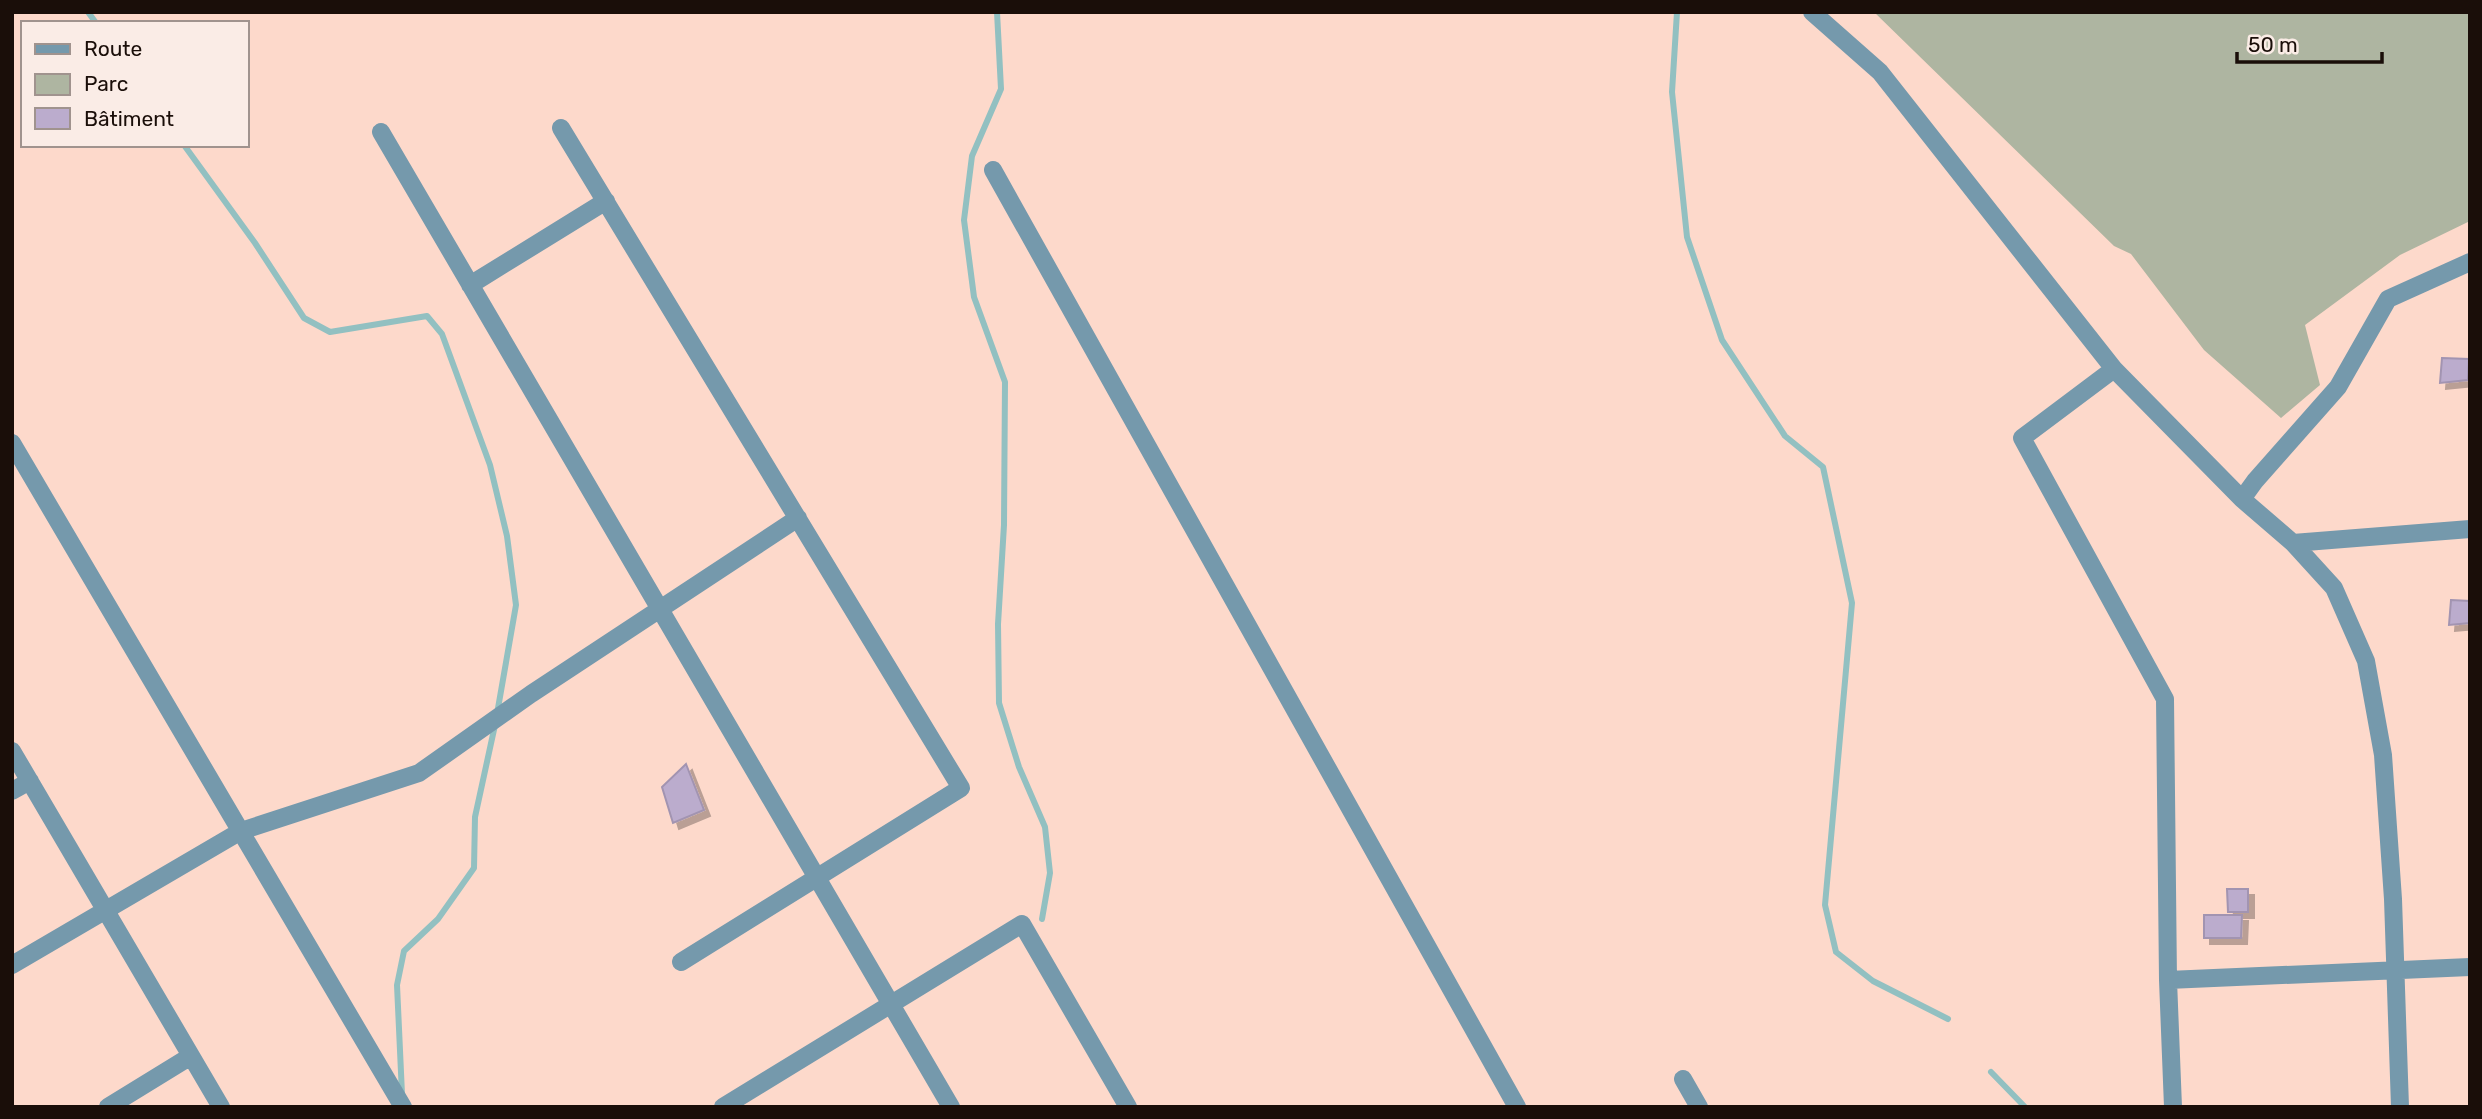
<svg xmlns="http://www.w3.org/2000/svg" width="2482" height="1119" font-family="Rubik,sans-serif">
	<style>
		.green { fill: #aeb5a1 }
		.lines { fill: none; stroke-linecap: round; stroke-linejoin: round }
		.stream { stroke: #92c0c1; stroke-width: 6 }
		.building { fill: #bbaccd; stroke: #a294b1; stroke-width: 2; filter: url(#shadow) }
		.minor { stroke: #7599ac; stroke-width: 18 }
	</style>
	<defs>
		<filter id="shadow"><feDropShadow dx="6" dy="6" stdDeviation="0" flood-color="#0004"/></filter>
	</defs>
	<rect width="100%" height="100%" fill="#fdd9cb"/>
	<path class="green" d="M 1874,12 L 2470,12 L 2470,221 L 2400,255 L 2305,325 L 2320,385 L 2281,418 L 2204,350 L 2131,254 L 2114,246 Z"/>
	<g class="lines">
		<path class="stream" d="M 88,12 L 96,23
			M 997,12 L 1001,89 L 972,156 L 964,220 L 974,297 L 1005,382 L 1004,525 L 998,624 L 999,703 L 1019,767 L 1045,827 L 1050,873 L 1042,919
			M 1677,12 L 1672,92 L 1687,237 L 1722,340 L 1785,436 L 1823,467 L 1852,603 L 1825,905 L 1836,952 L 1873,981 L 1948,1019
			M 184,145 L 255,243 L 304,318 L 330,332 L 427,316 L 442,334 L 490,465 L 507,536 L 516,605 L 497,714
			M 1991,1072 L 2025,1107
			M 402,1094 L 397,985 L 404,951 L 438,919 L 474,868 L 475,817 L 495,725"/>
	</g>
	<path class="building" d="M 2442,358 L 2469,359 L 2468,380 L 2440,383 Z
		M 2451,600 L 2470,601 L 2470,623 L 2449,625 Z
		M 686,764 L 704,810 L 673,823 L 662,787 Z
		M 2227,889 L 2248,889 L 2248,912 L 2228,912 Z
		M 2204,915 L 2242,915 L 2241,938 L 2204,938 Z"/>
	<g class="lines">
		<path class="minor" d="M 1812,12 L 1880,72 L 2114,369 L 2242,499 L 2293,543 L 2334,588 L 2366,661 L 2383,755 L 2393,899 L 2400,1107
			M 561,128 L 961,788 L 681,962
			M 381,132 L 951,1107
			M 993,170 L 1517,1107
			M 470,285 L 606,201
			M 2114,369 L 2022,438 L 2165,699 L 2168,980 L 2173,1107
			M 12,443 L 403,1107
			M 2242,499 L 2255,481 L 2338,387 L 2388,299 L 2470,262
			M 2293,543 L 2470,529
			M 12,751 L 221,1107
			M 12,791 L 30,781
			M 12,965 L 241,831 L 419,773 L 531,694 L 798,518
			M 2168,980 L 2470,967
			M 1683,1079 L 1699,1107
			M 108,1107 L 191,1056
			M 723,1107 L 1022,924 L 1128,1107"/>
	</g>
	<rect width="2482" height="1119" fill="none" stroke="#1a0e09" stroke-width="28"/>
	<rect x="21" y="21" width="228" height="126" fill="#faece6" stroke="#a0938e" stroke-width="2"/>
	<rect x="35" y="44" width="35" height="10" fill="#7599ac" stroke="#a0938e" stroke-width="2"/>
	<text x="84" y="56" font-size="21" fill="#1a0e09">Route</text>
	<rect x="35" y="74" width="35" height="21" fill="#aeb5a1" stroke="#a0938e" stroke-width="2"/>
	<text x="84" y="91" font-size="21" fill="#1a0e09">Parc</text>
	<rect x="35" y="108" width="35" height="21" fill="#bbaccd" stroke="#a0938e" stroke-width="2"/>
	<text x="84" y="126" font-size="21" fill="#1a0e09">Bâtiment</text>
	<path d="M2237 52v10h145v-10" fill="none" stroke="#1a0e09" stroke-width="3.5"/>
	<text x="2248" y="52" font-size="21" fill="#1a0e09" stroke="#faece6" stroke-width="5" paint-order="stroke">50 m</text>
</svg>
